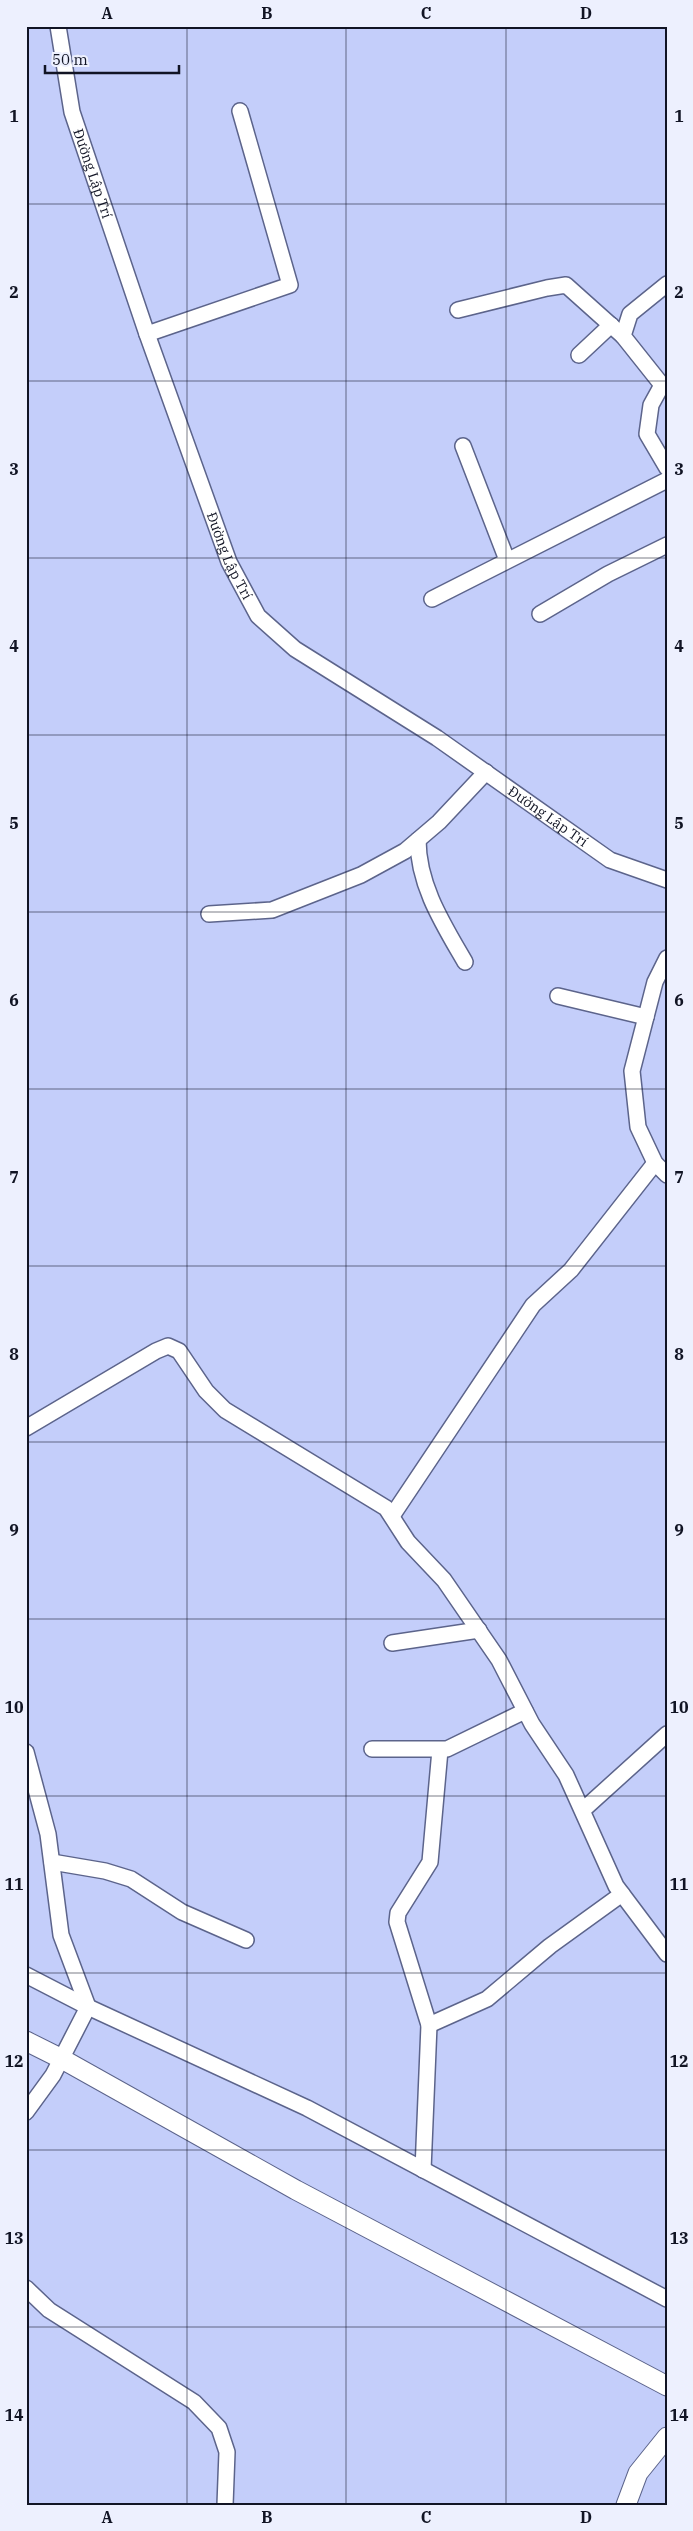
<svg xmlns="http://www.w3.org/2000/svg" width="693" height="2531" font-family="'IBM Plex Serif',serif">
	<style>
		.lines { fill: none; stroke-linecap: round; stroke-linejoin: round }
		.minor-casing { stroke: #5c648b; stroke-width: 18 }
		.tertiary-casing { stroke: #5c648b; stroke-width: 21 }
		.minor { stroke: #fff; stroke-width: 15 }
		.tertiary { stroke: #fff; stroke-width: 19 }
		.grid { fill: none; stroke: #111424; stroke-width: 1; stroke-opacity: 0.55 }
		.labels { text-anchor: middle; stroke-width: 5; stroke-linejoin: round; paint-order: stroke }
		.street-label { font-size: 14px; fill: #111424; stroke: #edf0fe }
		.neatline { fill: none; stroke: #111424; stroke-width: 2 }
		.grid-label { font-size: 16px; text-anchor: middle; font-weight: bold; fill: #111424 }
	</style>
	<rect width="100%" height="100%" fill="#c4cefa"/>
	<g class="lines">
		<defs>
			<g id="minor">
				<path id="s1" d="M 58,26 L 72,112 L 147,334 L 229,562 L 258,616 L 295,649 L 437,738 L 610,860 L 667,880"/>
				<path d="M 667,284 L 630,314 L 623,336 L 662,385 L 651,405 L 647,434 L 667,468"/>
				<path d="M 458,310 L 547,288 L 566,285 L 623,336"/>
				<path d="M 147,334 L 290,285 L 240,111"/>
				<path d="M 579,355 L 611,325"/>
				<path d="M 463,446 L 507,560"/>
				<path d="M 432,599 L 667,480"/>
				<path d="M 540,614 L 608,574 L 667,545"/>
				<path d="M 418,840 C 418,885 443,924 465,962"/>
				<path d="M 209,914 L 272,910 L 361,875 L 405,851 L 439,822 L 486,772"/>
				<path d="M 667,958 L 655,982 L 632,1071 L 638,1127 L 655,1163 L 667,1175"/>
				<path d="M 558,996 L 646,1017"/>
				<path d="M 26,1428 L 156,1351 L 168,1346 L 179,1351 L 206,1391 L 225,1410 L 386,1508 L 408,1542 L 444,1580 L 499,1660 L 532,1724 L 566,1775 L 616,1886 L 667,1954"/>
				<path d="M 392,1516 L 533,1305 L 571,1270 L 655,1163"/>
				<path d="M 392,1643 L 479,1630"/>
				<path d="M 372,1749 L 447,1749 L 525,1711"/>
				<path d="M 26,1752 L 48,1834 L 61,1935 L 88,2007 L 53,2075 L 26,2112"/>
				<path d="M 583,1810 L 667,1734"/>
				<path d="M 52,1862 L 105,1871 L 131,1879 L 182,1912 L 246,1940"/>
				<path d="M 26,1975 L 88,2007 L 307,2108 L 667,2299"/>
				<path d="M 429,2025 L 487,1999 L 550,1946 L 622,1894"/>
				<path d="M 423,2170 L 429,2025 L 397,1922 L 398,1913 L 430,1862 L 440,1750"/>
				<path d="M 26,2288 L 49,2310 L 194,2402 L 219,2428 L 227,2452 L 225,2505"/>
			</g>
			<path id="tertiary" d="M 26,2041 L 62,2059 L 296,2190 L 667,2386
				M 626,2505 L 638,2473 L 667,2437"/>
		</defs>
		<use href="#minor" class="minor-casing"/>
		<use href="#tertiary" class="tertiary-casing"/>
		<use href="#minor" class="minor"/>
		<use href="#tertiary" class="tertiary"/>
	</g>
	<path class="grid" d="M 187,26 L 187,2505M 346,26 L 346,2505M 506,26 L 506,2505M 26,204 L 667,204M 26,381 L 667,381M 26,558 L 667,558M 26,735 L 667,735M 26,912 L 667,912M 26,1089 L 667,1089M 26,1266 L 667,1266M 26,1442 L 667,1442M 26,1619 L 667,1619M 26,1796 L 667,1796M 26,1973 L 667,1973M 26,2150 L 667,2150M 26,2327 L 667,2327"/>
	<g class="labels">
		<g class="street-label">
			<text dy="5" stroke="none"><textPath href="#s1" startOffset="152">Đường Lập Trí</textPath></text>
			<text dy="5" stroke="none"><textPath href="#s1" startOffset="558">Đường Lập Trí</textPath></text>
			<text dy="5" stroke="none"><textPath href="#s1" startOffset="978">Đường Lập Trí</textPath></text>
		</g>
	</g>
	<rect width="693" height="2531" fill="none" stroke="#edf0fe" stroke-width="55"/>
	<path d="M45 65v8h134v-8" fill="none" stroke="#111424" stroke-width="2.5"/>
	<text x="52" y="65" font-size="15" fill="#111424" stroke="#edf0fe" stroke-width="4" paint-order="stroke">50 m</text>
	<rect x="28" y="28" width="638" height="2476" class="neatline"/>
	<g class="grid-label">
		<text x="107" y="19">A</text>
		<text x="267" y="19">B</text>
		<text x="426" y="19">C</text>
		<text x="586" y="19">D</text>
		<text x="14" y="122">1</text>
		<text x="679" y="122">1</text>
		<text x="14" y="298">2</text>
		<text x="679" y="298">2</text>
		<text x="14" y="475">3</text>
		<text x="679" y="475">3</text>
		<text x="14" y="652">4</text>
		<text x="679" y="652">4</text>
		<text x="14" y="829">5</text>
		<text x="679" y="829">5</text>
		<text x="14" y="1006">6</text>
		<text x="679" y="1006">6</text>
		<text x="14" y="1183">7</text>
		<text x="679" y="1183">7</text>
		<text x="14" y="1360">8</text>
		<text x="679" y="1360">8</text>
		<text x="14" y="1536">9</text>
		<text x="679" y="1536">9</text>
		<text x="14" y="1713">10</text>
		<text x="679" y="1713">10</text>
		<text x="14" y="1890">11</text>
		<text x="679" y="1890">11</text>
		<text x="14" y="2067">12</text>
		<text x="679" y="2067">12</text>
		<text x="14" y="2244">13</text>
		<text x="679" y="2244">13</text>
		<text x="14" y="2421">14</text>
		<text x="679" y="2421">14</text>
		<text x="107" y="2523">A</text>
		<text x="267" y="2523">B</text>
		<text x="426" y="2523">C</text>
		<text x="586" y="2523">D</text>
	</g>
</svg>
